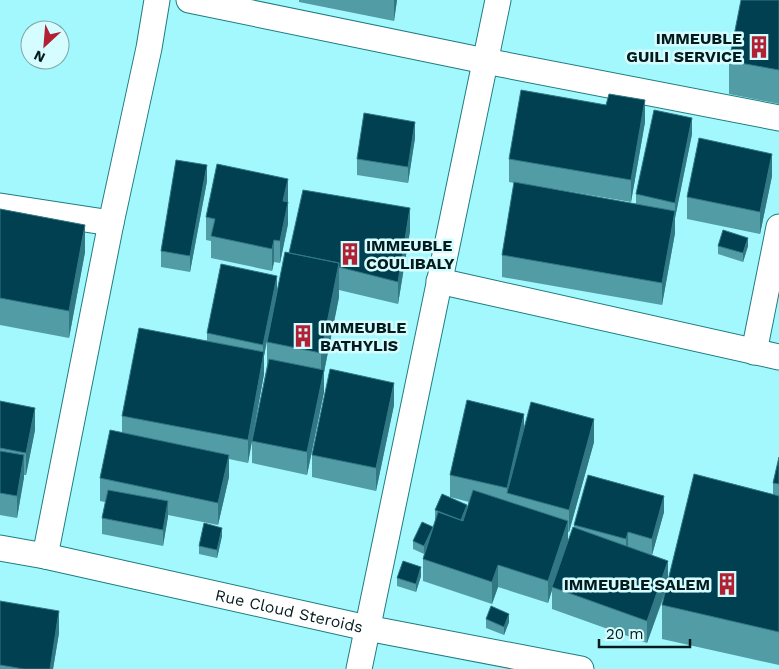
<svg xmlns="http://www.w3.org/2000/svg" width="779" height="669" font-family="'Work Sans',sans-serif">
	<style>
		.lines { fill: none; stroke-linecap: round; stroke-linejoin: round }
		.minor-casing { stroke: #207c81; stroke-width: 27 }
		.minor { stroke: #fff; stroke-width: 25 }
		.wall { fill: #529ca6 }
		.shaded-wall { fill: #317784 }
		.building { fill: #004050; stroke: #317784 }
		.labels { text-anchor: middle; stroke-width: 5; stroke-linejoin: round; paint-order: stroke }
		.poi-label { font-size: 16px; font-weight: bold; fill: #031b1d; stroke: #d5fdff; text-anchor: end }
		.street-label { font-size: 16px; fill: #031b1d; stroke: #d5fdff }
	</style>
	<rect width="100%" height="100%" fill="#a3f8fd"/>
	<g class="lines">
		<defs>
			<g id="minor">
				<path d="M 189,0 L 485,61 L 779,118"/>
				<path d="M 0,206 L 111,223"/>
				<path d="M 439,281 L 779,357"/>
				<path d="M 754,352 L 779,227"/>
				<path id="s1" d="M 0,548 L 45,556 L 367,628 L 581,669"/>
				<path d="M 45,556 L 111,223 L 149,48 L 157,0"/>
				<path d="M 359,669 L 498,0"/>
			</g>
		</defs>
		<use href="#minor" class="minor-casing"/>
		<use href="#minor" class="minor"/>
	</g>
	<path class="wall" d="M 299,0 L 397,0 L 394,21 L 299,2 Z
		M 779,0 L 779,104 L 729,94 L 729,61 Z
		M 645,122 L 631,202 L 549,188 L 636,204 L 636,194 L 692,134 L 675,218 L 675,233 L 662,305 L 502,277 L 502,255 L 514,183 L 509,182 L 509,159 Z
		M 415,138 L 408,183 L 357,175 L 357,159 Z
		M 772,176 L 760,234 L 687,219 L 687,197 Z
		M 207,181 L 190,272 L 161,267 L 161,251 Z
		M 288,202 L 288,224 L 280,263 L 274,262 L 272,271 L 211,258 L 211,241 L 206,240 L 206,217 Z
		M 0,209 L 85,252 L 69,338 L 0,325 Z
		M 410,231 L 398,304 L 339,290 L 339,297 L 324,372 L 324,392 L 307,475 L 252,463 L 252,441 L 267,366 L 267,342 L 289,253 Z
		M 718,246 L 748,246 L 743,262 L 718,254 Z
		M 277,276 L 264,356 L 264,374 L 248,463 L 229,459 L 229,477 L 218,525 L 168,515 L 163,546 L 102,534 L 102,518 L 105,502 L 100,501 L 100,478 L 122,433 L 122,416 L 207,340 L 207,333 Z
		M 0,401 L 35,430 L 26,475 L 24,475 L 17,518 L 0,515 Z
		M 394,405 L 376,491 L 312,477 L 312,455 Z
		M 524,429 L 594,442 L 569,532 L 568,532 L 568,543 L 574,528 L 574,525 L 664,512 L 652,555 L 668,580 L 773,494 L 773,483 L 779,457 L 779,665 L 662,639 L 662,605 L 666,591 L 647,643 L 552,609 L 552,590 L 548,603 L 498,587 L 492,604 L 423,581 L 423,559 L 424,554 L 413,549 L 413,541 L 433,527 L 436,519 L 435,519 L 435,510 L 467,509 L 469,502 L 450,497 L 450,475 Z
		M 222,536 L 217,558 L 199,554 L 199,546 Z
		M 421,576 L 416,592 L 397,586 L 397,578 Z
		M 0,601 L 59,633 L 53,669 L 0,669 Z
		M 486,619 L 509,622 L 504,635 L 486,628 Z"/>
	<path class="shaded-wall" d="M 394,0 L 397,0 L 394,21 Z
		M 645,100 L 645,122 L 631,202 L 631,180 Z
		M 692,118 L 692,134 L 675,218 L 675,233 L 662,305 L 662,283 L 675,212 L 675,203 Z
		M 415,122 L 415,138 L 408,183 L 408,167 Z
		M 772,154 L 772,176 L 760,234 L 760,212 Z
		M 207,165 L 207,181 L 190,272 L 190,256 Z
		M 288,179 L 288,201 L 283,224 L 283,201 Z
		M 288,202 L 288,224 L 280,263 L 280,241 Z
		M 410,208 L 410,231 L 398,304 L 398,282 Z
		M 85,225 L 85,252 L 69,338 L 69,311 Z
		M 748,238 L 748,246 L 743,262 L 743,253 Z
		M 274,240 L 274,262 L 272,271 L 272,249 Z
		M 339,263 L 339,297 L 324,372 L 324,392 L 307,475 L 307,452 L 321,385 L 321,353 Z
		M 277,276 L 277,292 L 264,356 L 264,374 L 248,463 L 248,440 L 263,357 L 263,345 Z
		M 394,383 L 394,405 L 376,491 L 376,468 Z
		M 35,408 L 35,430 L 26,475 L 26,453 Z
		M 524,414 L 524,436 L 507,493 L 507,511 L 507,488 Z
		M 594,419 L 594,442 L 569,532 L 569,510 Z
		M 24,455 L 24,478 L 17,518 L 17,496 Z
		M 229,455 L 229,477 L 218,525 L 218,503 Z
		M 664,496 L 664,512 L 652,555 L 652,539 Z
		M 168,501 L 168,517 L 163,546 L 163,530 Z
		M 467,505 L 467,513 L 460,529 L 460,521 Z
		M 568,521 L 568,544 L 552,587 L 552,590 L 548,603 L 548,581 Z
		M 433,527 L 424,554 L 424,546 Z
		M 222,528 L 222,536 L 217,558 L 217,550 Z
		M 628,532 L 628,548 L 626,555 L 626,539 Z
		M 668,561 L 668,583 L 647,643 L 647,621 Z
		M 498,565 L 498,587 L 492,604 L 492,582 Z
		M 421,567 L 421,576 L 416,592 L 416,584 Z
		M 59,611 L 59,633 L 53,669 L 50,669 Z
		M 509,614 L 509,622 L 504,635 L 504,627 Z"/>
	<path class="building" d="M 741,0 L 779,0 L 779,70 L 729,61 Z
		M 521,90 L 606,105 L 609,94 L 645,100 L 631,180 L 509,159 Z
		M 654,110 L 692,118 L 675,203 L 636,194 Z
		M 364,113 L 415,122 L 408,167 L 357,159 Z
		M 699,138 L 772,154 L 760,212 L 687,197 Z
		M 176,160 L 207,165 L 190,256 L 161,251 Z
		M 217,164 L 288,179 L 283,201 L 288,202 L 280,241 L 274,240 L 272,249 L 211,236 L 215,219 L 206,217 Z
		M 514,182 L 675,211 L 662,283 L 502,255 Z
		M 303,190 L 410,208 L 398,282 L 339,267 L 339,263 L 289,253 Z
		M 0,209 L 85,225 L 69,311 L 0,298 Z
		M 723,230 L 748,238 L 743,253 L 718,246 Z
		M 285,252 L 339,263 L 321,353 L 267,342 Z
		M 221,264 L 277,276 L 263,345 L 207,333 Z
		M 139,328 L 264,352 L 248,440 L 122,416 Z
		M 269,359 L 324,370 L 307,452 L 252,441 Z
		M 330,369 L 394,383 L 376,468 L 312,455 Z
		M 467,400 L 524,414 L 507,488 L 450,475 Z
		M 0,401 L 35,408 L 26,453 L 0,448 Z
		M 531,402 L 594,419 L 569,510 L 507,493 Z
		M 110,430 L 229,455 L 218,503 L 100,478 Z
		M 0,451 L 24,455 L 17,496 L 0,493 Z
		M 779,457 L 779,484 L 773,483 Z
		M 694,474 L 779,496 L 779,632 L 662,605 Z
		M 588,475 L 664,496 L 652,539 L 628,532 L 626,539 L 574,525 Z
		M 108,490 L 168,501 L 163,530 L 102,518 Z
		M 473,490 L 568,521 L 548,581 L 498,565 L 492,582 L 423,559 L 438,512 L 463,521 Z
		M 442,494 L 467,505 L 461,520 L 435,510 Z
		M 422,522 L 433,527 L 424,546 L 413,541 Z
		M 204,523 L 222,528 L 217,550 L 199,546 Z
		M 573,527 L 668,561 L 647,621 L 552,587 Z
		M 403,561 L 421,567 L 416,584 L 397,578 Z
		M 0,601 L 59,611 L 50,669 L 24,669 L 0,665 Z
		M 491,606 L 509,614 L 504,627 L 486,619 Z"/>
	<defs>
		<symbol id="building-bare" viewBox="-9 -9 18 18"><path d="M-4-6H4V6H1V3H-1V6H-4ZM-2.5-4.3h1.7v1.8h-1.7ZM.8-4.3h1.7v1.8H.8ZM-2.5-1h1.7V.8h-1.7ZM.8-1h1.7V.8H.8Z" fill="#b22033" stroke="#d5fdff" stroke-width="2.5" paint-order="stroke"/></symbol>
	</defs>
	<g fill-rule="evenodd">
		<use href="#building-bare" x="743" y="31" width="32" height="32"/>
		<use href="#building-bare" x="334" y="238" width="32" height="32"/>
		<use href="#building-bare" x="287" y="320" width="32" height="32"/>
		<use href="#building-bare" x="711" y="568" width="32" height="32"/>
	</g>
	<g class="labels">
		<g class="poi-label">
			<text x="742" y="44">IMMEUBLE<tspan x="742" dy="18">GUILI SERVICE</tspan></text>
			<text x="366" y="251" text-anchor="start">IMMEUBLE<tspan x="366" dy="18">COULIBALY</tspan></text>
			<text x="320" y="333" text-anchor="start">IMMEUBLE<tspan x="320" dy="18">BATHYLIS</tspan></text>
			<text x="710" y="590">IMMEUBLE SALEM</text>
		</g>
		<g class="street-label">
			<text dy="6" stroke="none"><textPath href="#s1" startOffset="296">Rue Cloud Steroids</textPath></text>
		</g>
	</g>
	<g transform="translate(45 45) rotate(206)"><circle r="24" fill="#d5fdff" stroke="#81a3a5"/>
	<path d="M0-4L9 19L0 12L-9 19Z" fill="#b22033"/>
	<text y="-8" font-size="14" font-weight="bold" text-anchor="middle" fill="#031b1d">N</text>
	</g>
	<path d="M599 639v8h91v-8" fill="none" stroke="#031b1d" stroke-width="2.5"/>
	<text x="606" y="639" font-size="15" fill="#031b1d" stroke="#d5fdff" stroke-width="4" paint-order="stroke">20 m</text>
</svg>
